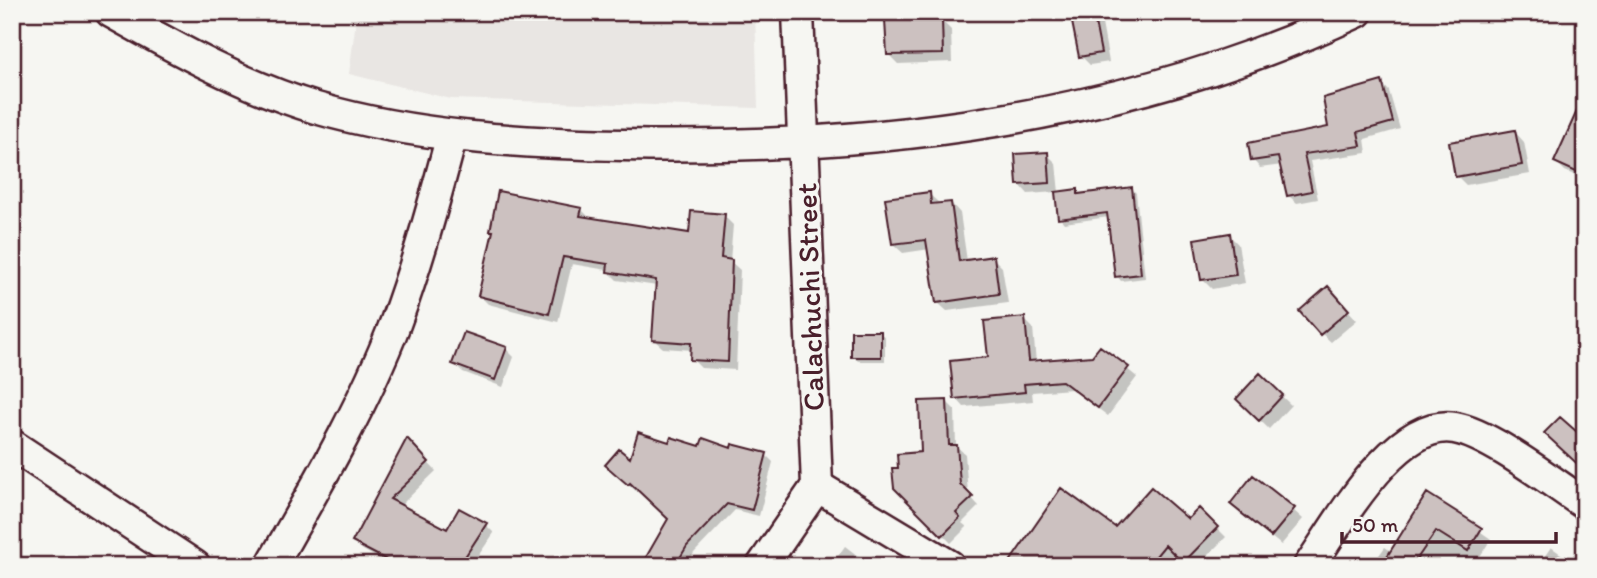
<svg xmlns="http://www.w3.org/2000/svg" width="1597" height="578" font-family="Itim,sans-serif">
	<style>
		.built { fill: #e9e6e3 }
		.shadow { fill: #0003 }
		.building { fill: #ccc1c0; stroke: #4a1f2b; stroke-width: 2 }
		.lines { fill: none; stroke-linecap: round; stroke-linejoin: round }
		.minor-casing { stroke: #4a1f2b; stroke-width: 35 }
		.minor { stroke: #f6f6f2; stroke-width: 30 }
		.labels { text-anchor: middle; stroke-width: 6; stroke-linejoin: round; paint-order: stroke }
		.street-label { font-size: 30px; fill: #4a1f2b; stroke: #f6f6f2 }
	</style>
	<rect width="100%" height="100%" fill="#f6f6f2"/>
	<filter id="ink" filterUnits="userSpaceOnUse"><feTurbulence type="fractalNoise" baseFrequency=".0143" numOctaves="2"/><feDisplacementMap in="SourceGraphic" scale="14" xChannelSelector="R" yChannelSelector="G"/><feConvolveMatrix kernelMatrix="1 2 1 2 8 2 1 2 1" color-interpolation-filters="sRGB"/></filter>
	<g filter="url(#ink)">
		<path class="built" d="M 357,12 L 755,12 L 758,108 L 451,99 L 349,74 Z"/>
		<path class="shadow" d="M 1072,12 L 1095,12 L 1101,18 L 1109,62 L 1090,65 L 1081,56 Z
			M 1141,12 L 1169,12 L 1146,18 Z
			M 941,20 L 951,30 L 952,62 L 898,64 L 888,54 Z
			M 1382,83 L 1389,91 L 1400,129 L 1365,139 L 1367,153 L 1310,161 L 1318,199 L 1297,203 L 1289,196 L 1282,165 L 1260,168 L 1253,160 L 1330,129 Z
			M 1585,110 L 1585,180 L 1565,171 L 1556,162 Z
			M 1515,132 L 1524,142 L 1530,174 L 1466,185 L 1457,176 Z
			M 1047,154 L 1056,163 L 1059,193 L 1077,191 L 1081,195 L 1132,189 L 1136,193 L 1145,278 L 1121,281 L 1117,276 L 1109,217 L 1064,223 L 1060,218 L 1056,192 L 1028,194 L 1019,184 Z
			M 929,194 L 939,203 L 951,203 L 960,213 L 967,261 L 993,258 L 1002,267 L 1008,303 L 947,311 L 937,302 L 930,249 L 903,253 L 893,244 Z
			M 581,209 L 590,218 L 691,235 L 724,216 L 733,225 L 730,261 L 740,270 L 736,370 L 701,368 L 692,359 L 693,350 L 663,348 L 654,340 L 657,286 L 617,280 L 607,270 L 572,264 L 558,322 L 488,304 L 480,296 Z
			M 1229,235 L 1238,244 L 1245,283 L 1212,289 L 1202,279 Z
			M 1337,298 L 1357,320 L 1331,342 L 1321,333 Z
			M 1024,319 L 1033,328 L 1036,363 L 1093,358 L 1101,348 L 1137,377 L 1108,416 L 1072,389 L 1032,392 L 1033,401 L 964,407 L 956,398 Z
			M 880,333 L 885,337 L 885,361 L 858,361 L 853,356 Z
			M 506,349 L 514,357 L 503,387 L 463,372 L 454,364 Z
			M 1260,376 L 1291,405 L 1269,429 L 1238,399 Z
			M 947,402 L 955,410 L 956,446 L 965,454 L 968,494 L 979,506 L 962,523 L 967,527 L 951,543 L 896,487 L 899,469 L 923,454 Z
			M 407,441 L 436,471 L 400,506 L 447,531 L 485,524 L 494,533 L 471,566 L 392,566 L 363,550 L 355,542 Z
			M 670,444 L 766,455 L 773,462 L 759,516 L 735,510 L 694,553 L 686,566 L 643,566 L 670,519 L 638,489 L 636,491 L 614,472 Z
			M 1428,495 L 1491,539 L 1474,566 L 1371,566 L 1385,547 L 1392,552 Z
			M 1199,510 L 1226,537 L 1197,566 L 1188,566 L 1174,553 L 1164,566 L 1058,566 L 1115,530 L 1188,522 Z
			M 1293,510 L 1303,519 L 1281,545 L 1242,513 Z
			M 845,546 L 867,563 L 873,555 L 887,566 L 831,566 Z
			M 1551,547 L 1568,559 L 1575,566 L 1538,566 Z"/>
		<path class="building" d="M 1070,12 L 1093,12 L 1101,53 L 1079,57 Z
			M 942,19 L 943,54 L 887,55 L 885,20 Z
			M 1382,81 L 1393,122 L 1358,132 L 1361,146 L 1304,154 L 1312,191 L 1287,196 L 1278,157 L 1251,161 L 1248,143 L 1328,127 L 1323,98 Z
			M 1585,93 L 1585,176 L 1554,162 Z
			M 1515,130 L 1522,165 L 1455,177 L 1449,142 Z
			M 1048,152 L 1050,183 L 1017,185 L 1015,154 Z
			M 1132,187 L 1141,274 L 1115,277 L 1107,213 L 1058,219 L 1055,192 L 1078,189 L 1078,194 Z
			M 498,191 L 582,208 L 580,216 L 689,233 L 691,211 L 725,214 L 721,258 L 732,260 L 728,362 L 690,360 L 691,343 L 652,340 L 656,280 L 607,272 L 608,264 L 563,257 L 549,314 L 478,296 L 493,231 L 490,231 Z
			M 930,192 L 931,204 L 951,202 L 959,261 L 994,256 L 999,294 L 936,303 L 926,240 L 892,244 L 885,198 Z
			M 1230,233 L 1236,275 L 1201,280 L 1194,239 Z
			M 1328,286 L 1349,310 L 1320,335 L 1299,311 Z
			M 1025,317 L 1029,361 L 1092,356 L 1100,346 L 1129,367 L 1098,408 L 1062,381 L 1024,384 L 1025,392 L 954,399 L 950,361 L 988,357 L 984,321 Z
			M 851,331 L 881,331 L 881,357 L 851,357 Z
			M 464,332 L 507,347 L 495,380 L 452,364 Z
			M 1260,373 L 1283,395 L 1259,421 L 1236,399 Z
			M 947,400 L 949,445 L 957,445 L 960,484 L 973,497 L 956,513 L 960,518 L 942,536 L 894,488 L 892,468 L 898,468 L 897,454 L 921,452 L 919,401 Z
			M 1560,417 L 1585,439 L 1585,471 L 1544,433 Z
			M 638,432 L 669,442 L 671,437 L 700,446 L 703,438 L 731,448 L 732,444 L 767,453 L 752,510 L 727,504 L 687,546 L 675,566 L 641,566 L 668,519 L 630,483 L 628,485 L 605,465 L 619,449 L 630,458 Z
			M 407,438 L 429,462 L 390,499 L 447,529 L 459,508 L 487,523 L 459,566 L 398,566 L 352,542 Z
			M 1253,475 L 1295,508 L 1271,537 L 1230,504 Z
			M 1151,487 L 1188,519 L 1199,508 L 1218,527 L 1183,563 L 1165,545 L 1148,566 L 1007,566 L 1061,488 L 1115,527 Z
			M 1427,493 L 1482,528 L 1468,551 L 1436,531 L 1412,566 L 1381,566 Z"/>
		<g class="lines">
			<defs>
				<path id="minor" d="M 111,12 C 175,48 245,87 316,108 C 416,137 521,143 624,145 C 874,150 1129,119 1357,12
					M 12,445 L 195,566
					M 817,486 L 950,566
					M 271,566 C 316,487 362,409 395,324 C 418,262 435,199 452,135
					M 762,566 L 817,486 L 798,12
					M 1309,566 C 1338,525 1396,417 1455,428 C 1490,434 1553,483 1585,504"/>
			</defs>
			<use href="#minor" class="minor-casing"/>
			<use href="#minor" class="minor"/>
		</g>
	</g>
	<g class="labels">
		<g class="street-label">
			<text transform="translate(810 297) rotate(-92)" y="10">Calachuchi Street</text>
		</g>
	</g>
	<rect width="1597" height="578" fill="none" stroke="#f6f6f2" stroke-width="42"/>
	<rect x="21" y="21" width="1555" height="536" fill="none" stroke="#4a1f2b" stroke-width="2.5" filter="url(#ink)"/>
	<path d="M1342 532v10h214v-10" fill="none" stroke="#4a1f2b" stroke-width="3.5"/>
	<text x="1352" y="532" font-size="21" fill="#4a1f2b" stroke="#f6f6f2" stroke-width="5" paint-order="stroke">50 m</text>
</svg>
